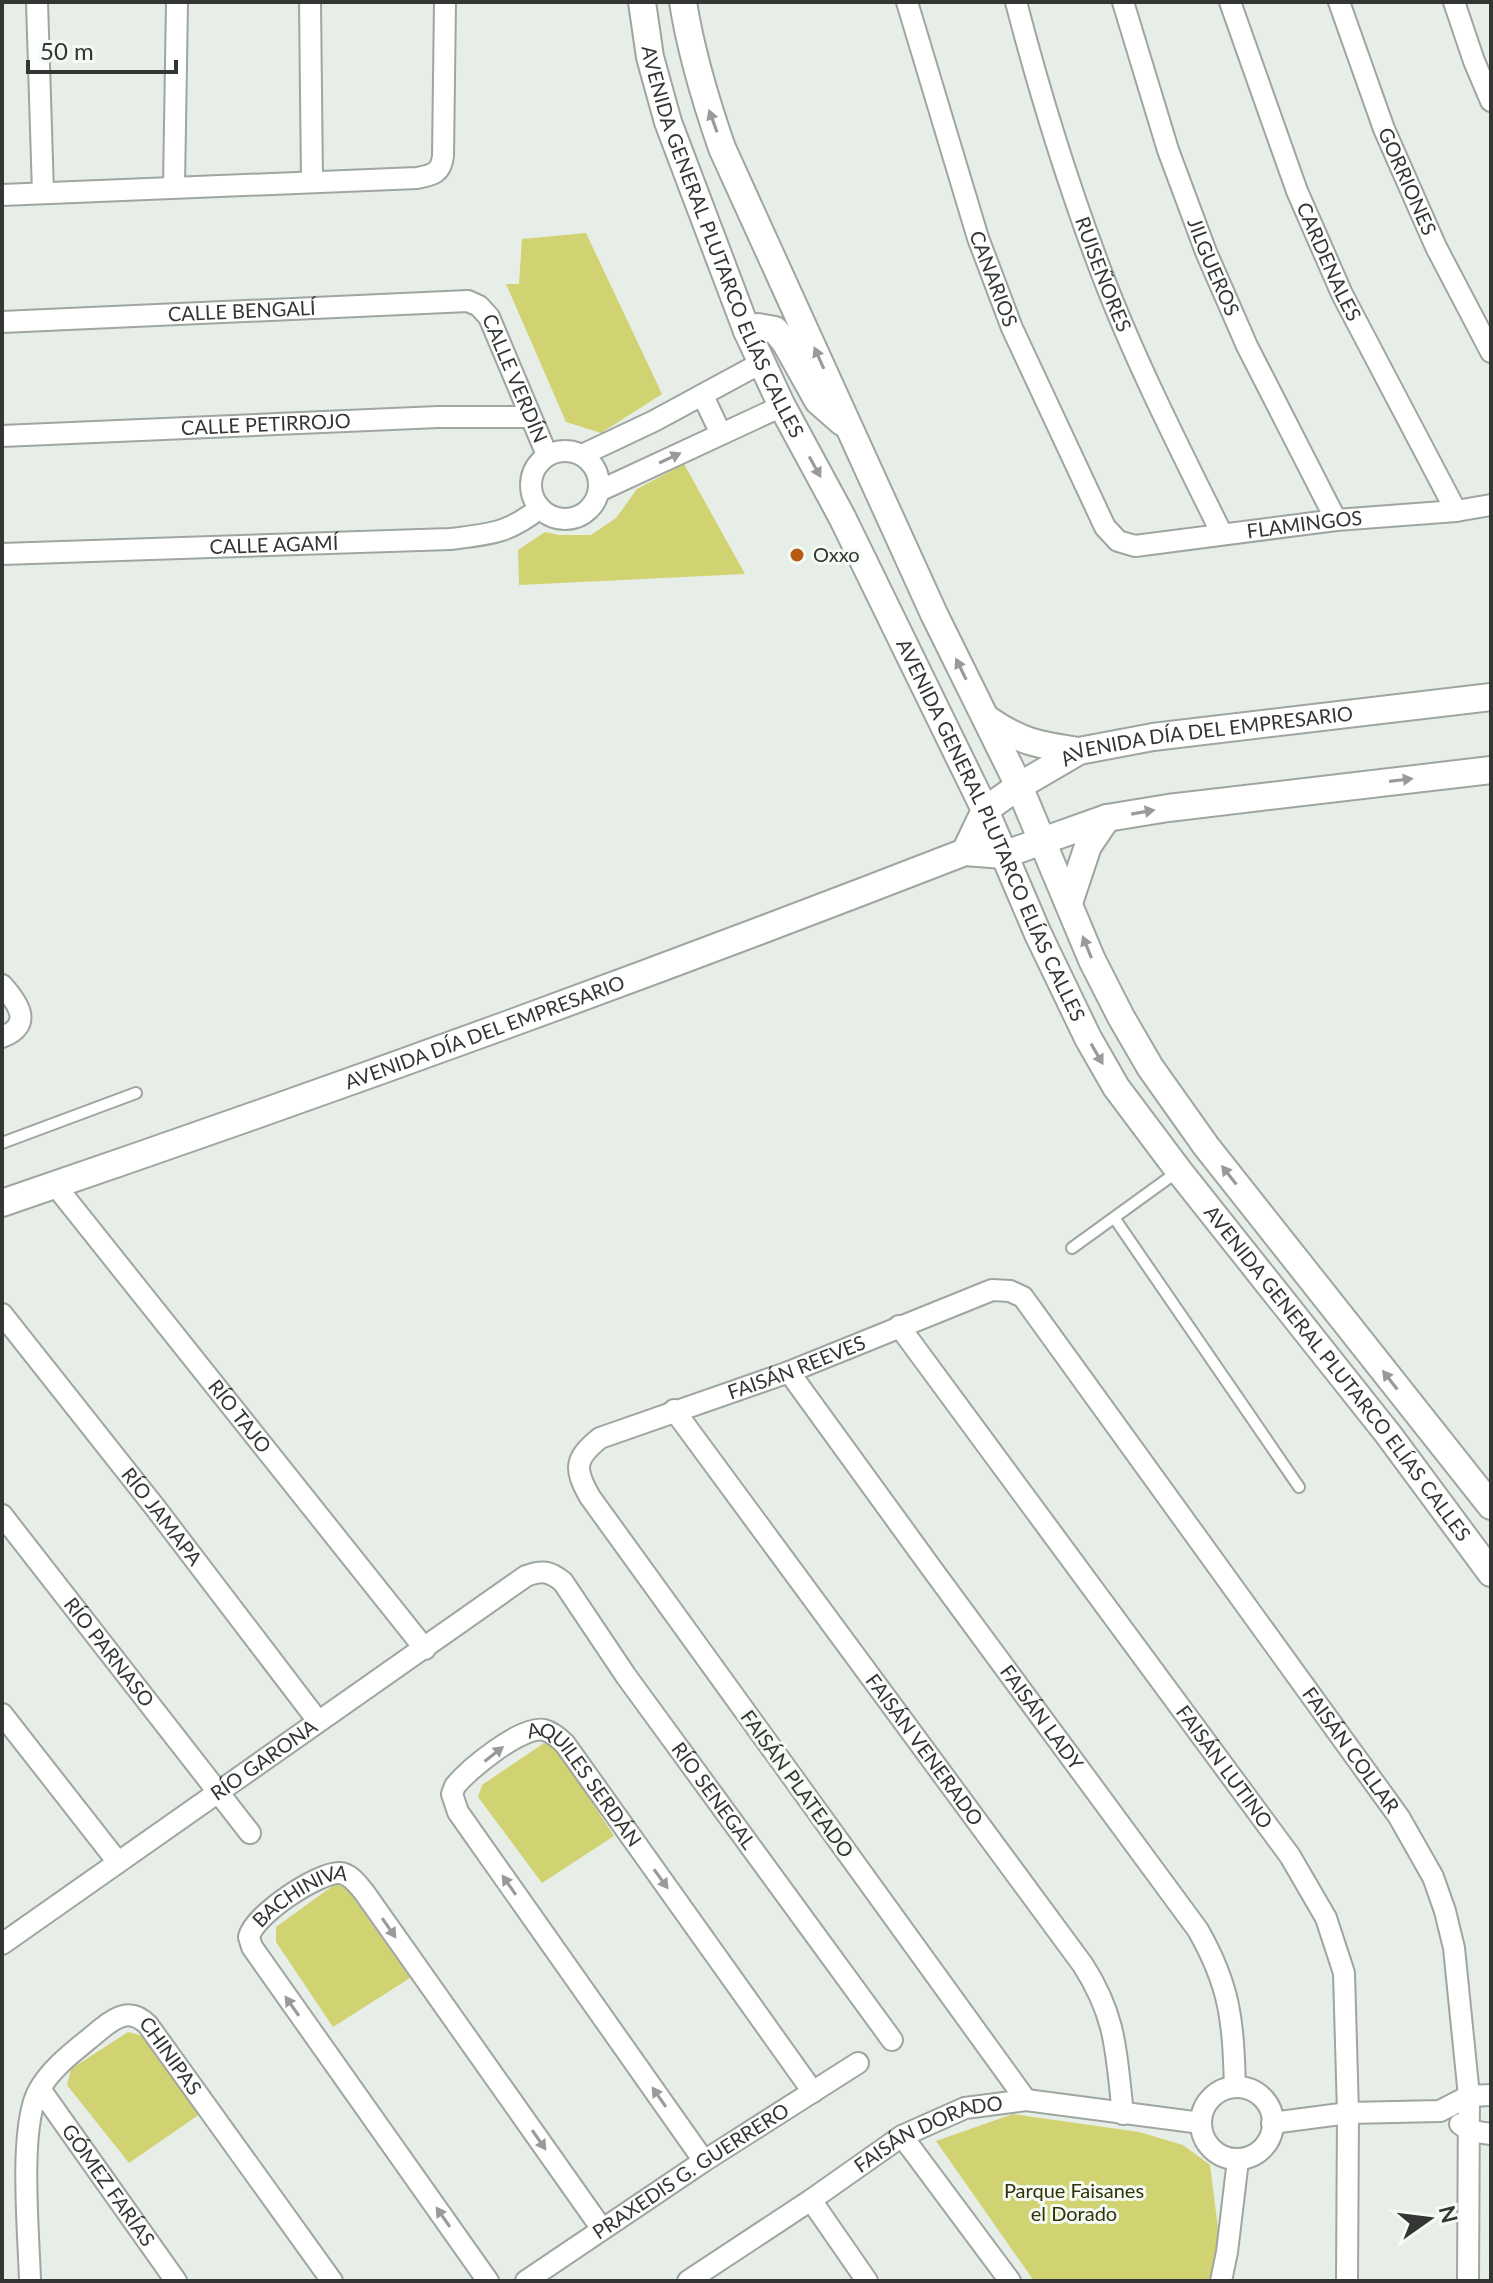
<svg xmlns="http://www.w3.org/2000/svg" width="1493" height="2283" font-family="Lato,sans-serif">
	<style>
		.green { fill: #d1d272 }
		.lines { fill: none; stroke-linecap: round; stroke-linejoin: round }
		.service-casing { stroke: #9ea69f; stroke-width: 14 }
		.minor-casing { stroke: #9ea69f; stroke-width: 24 }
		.tertiary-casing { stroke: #9ea69f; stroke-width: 30 }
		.service { stroke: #fff; stroke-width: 10 }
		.minor { stroke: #fff; stroke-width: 20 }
		.tertiary { stroke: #fff; stroke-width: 26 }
		.oneway { fill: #999a99 }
		.poi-dot { fill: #b85813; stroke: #f3fbf4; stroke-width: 3 }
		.labels { text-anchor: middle; stroke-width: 6; stroke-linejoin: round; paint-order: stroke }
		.street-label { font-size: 20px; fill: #333633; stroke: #f3fbf4 }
		.poi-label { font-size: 20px; fill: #333633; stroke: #f3fbf4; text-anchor: start }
		.park-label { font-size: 20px; fill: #333306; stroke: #f3fbf4 }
	</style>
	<rect width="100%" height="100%" fill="#e6eee7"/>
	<path class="green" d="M 586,233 L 662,394 L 601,433 L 566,422 L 506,284 L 519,284 L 522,239 Z
		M 684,464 L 745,574 L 519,585 L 518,550 L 545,532 L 559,535 L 591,535 L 616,518 L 637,489 Z
		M 544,1743 L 554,1745 L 614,1836 L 542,1883 L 478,1797 L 482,1785 Z
		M 334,1885 L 345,1886 L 410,1978 L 333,2027 L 276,1942 L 276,1927 Z
		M 128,2032 L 147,2037 L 200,2114 L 129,2163 L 67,2085 L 71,2069 Z
		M 1013,2114 L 1139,2132 L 1183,2145 L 1210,2165 L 1220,2244 L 1212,2281 L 1034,2281 L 936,2141 Z"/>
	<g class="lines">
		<defs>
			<path id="service" d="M 2,1143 L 136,1093
				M 1115,1219 L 1299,1487
				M 1072,1248 L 1177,1172"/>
			<g id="minor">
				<path d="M 37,2 L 43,193"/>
				<path d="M 310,2 L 312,182"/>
				<path id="s1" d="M 907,2 L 978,238 L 1012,328 L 1105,527 L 1118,541 L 1135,546 L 1336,520 L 1456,511 L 1491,505"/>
				<path id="s2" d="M 1016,2 C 1040,94 1068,185 1102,274 C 1136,363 1180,449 1222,534"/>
				<path id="s3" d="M 1123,2 L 1168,150 L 1206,252 L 1247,346 L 1336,520"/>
				<path id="s4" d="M 1230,2 L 1297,191 L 1342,294 L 1456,511"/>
				<path id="s5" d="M 1339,2 L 1384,129 L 1436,247 L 1491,352"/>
				<path d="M 1454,2 L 1474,61 L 1491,101"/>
				<path d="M 174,186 L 177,2"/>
				<path d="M 2,195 L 417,178 C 433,175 441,173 443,156 L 445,2"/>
				<path id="s6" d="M 2,322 L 468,301 L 479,306 L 489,317 L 547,455"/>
				<path d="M 703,396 L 721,434"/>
				<path id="s7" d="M 2,436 L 438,417 L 530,417"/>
				<circle cx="565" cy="485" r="34"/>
				<path d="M 582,455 L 654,421 L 761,363"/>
				<path d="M 599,491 L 782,406"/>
				<path id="s8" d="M 2,554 L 450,539 C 490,534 507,534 540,508"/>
				<path d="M 2,985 C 18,1003 34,1025 2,1037"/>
				<path id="s9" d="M 55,1185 L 425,1649"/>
				<path id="s10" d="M 2,1314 L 154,1506 L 318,1721"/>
				<path id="s11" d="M 899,1326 L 1290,1856 L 1326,1918 L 1344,1973 L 1348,2113 L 1347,2281"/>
				<path id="s12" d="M 789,1372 L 932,1569 L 1198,1930 C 1231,1988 1233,2022 1235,2087"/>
				<path id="s13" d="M 674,1410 L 1083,1965 C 1117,2018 1116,2053 1123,2114"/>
				<path id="s14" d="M 2,1515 L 250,1833"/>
				<path d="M 2,1714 L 117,1861"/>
				<path id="s15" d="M 2,1944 L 526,1576 C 542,1570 550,1571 563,1582 L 626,1676 L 892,2040"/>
				<circle cx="1237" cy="2123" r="36"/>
				<path id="s16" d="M 40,2089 L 176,2281"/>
				<path id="s17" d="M 1026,2100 L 590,1497 C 574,1469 574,1459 600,1438 L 789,1372 L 992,1290 L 1010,1291 L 1023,1297 L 1399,1817 L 1433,1877 L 1445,1911 L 1454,1948 L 1469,2096 L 1468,2281"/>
				<path d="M 1272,2123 L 1348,2113 L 1440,2111 L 1469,2096 L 1491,2095"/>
				<path d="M 1460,2124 L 1470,2131 L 1491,2134"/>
				<path d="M 902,2136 L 1010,2281"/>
				<path id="s18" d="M 704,2161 L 458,1812 L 452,1794 L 455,1786 C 469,1769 522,1725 544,1730 C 552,1732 559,1738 565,1744 L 813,2092"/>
				<path d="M 811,2200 L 867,2281"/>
				<path id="s19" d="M 30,2281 C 29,2236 18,2126 39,2090 C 53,2065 79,2048 101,2029 C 117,2016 131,2008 148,2025 L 332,2281"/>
				<path id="s20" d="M 488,2281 L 252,1947 L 249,1937 C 254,1915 318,1872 340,1873 C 351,1874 358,1885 364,1892 L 602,2229"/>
				<path id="s21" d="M 526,2281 L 704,2161 L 858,2063"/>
				<path id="s22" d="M 688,2281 L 811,2200 L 902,2136 L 965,2108 L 1026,2100 L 1201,2123"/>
				<path d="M 1221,2281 L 1227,2252 L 1238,2160"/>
			</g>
			<g id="tertiary">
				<path id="s23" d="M 642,2 L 650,57 L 668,122 L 747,331 L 782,406 L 842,517 L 985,810 L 1038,934 L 1088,1038 L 1116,1087 L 1179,1171 L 1388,1434 L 1491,1573"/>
				<path d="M 683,2 C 691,53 705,99 722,148 L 934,614 L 1019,786 L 1092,960 L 1121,1017 L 1150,1067 L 1206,1146 L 1491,1506"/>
				<path d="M 747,331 L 758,327 L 775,330 L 785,342 L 818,401 L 842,422"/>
				<path d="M 986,718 C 1020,742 1038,745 1079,751"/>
				<path id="s24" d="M 965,852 L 985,810 L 1019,786 L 1079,751 L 1153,737 L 1491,697"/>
				<path d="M 1069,903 L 1088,846 L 1107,818"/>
				<path id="s25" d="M 2,1203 C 325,1093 646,976 965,852 L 1003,855 L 1107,818 L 1168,808 L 1491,770"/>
			</g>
		</defs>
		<use href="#service" class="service-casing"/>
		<use href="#minor" class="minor-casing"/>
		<use href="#tertiary" class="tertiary-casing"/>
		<use href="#service" class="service"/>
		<use href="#minor" class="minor"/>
		<use href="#tertiary" class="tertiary"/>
	</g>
	<defs><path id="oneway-solid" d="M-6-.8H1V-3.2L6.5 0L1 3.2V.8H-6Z" transform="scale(2)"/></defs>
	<g class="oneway">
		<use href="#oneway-solid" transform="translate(713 121) rotate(-110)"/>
		<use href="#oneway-solid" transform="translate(819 358) rotate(-114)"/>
		<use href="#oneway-solid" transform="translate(670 458) rotate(-25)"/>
		<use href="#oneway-solid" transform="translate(815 467) rotate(61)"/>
		<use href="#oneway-solid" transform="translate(961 669) rotate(-116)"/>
		<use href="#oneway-solid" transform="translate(1401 780) rotate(-7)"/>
		<use href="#oneway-solid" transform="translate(1143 812) rotate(-10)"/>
		<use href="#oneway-solid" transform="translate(1087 947) rotate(-112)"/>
		<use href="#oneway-solid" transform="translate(1097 1054) rotate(60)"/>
		<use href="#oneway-solid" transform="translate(1229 1175) rotate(-128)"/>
		<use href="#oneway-solid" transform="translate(1390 1380) rotate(-128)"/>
		<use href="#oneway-solid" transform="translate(494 1754) rotate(-38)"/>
		<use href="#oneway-solid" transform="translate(661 1879) rotate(54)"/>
		<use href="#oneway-solid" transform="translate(509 1885) rotate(-125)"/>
		<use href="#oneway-solid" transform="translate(389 1928) rotate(55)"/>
		<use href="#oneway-solid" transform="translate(292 2006) rotate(-125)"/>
		<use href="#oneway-solid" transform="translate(659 2097) rotate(-125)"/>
		<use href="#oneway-solid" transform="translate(539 2140) rotate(55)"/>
		<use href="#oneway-solid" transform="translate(443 2217) rotate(-125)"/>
	</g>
	<circle class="poi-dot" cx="797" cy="555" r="8"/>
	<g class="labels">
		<g class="street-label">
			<text dy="7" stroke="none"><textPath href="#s5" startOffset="192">GORRIONES</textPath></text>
			<text dy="7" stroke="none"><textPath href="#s23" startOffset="254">AVENIDA GENERAL PLUTARCO ELÍAS CALLES</textPath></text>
			<text dy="7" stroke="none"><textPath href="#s4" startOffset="278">CARDENALES</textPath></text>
			<text dy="7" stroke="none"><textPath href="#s3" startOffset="280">JILGUEROS</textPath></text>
			<text dy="7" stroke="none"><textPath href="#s2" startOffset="286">RUISEÑORES</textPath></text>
			<text dy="7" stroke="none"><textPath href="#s1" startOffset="290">CANARIOS</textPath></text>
			<text dy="7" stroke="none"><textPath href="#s6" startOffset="240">CALLE BENGALÍ</textPath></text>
			<text dy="7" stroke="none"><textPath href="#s6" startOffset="560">CALLE VERDÍN</textPath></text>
			<text dy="7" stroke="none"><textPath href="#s7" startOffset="264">CALLE PETIRROJO</textPath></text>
			<text dy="7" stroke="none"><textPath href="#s1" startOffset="770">FLAMINGOS</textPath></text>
			<text dy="7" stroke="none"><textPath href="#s8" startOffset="272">CALLE AGAMÍ</textPath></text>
			<text dy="7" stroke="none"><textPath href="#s24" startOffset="286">AVENIDA DÍA DEL EMPRESARIO</textPath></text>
			<text dy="7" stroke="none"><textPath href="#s23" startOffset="902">AVENIDA GENERAL PLUTARCO ELÍAS CALLES</textPath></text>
			<text dy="7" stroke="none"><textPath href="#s25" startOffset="512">AVENIDA DÍA DEL EMPRESARIO</textPath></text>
			<text dy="7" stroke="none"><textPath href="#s17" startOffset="1022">FAISÁN REEVES</textPath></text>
			<text dy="7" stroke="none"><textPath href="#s23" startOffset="1550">AVENIDA GENERAL PLUTARCO ELÍAS CALLES</textPath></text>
			<text dy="7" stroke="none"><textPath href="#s9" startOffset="296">RÍO TAJO</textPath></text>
			<text dy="7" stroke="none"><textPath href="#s10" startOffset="258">RÍO JAMAPA</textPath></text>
			<text dy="7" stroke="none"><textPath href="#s14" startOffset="174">RÍO PARNASO</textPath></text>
			<text dy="7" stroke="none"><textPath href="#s12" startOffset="428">FAISÁN LADY</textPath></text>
			<text dy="7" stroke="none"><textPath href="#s13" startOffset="422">FAISÁN VENERADO</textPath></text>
			<text dy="7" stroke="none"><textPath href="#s17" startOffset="1824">FAISÁN COLLAR</textPath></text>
			<text dy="7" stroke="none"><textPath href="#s15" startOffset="320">RÍO GARONA</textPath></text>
			<text dy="7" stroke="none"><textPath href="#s11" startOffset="548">FAISÁN LUTINO</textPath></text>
			<text transform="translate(797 1784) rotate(54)" y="7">FAISÁN PLATEADO</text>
			<text dy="7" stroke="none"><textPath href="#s18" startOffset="628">AQUILES SERDÁN</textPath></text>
			<text dy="7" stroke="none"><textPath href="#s15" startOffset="942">RÍO SENEGAL</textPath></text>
			<text dy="7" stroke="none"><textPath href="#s20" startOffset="488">BACHINIVA</textPath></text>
			<text dy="7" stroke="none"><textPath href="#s19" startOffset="372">CHINIPAS</textPath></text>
			<text dy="7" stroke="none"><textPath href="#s22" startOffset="284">FAISÁN DORADO</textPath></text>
			<text dy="7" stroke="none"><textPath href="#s21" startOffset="198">PRAXEDIS G. GUERRERO</textPath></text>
			<text dy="7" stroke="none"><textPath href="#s16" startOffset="118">GÓMEZ FARÍAS</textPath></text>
		</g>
		<g class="poi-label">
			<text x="813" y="562">Oxxo</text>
		</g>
		<g class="park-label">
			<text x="1074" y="2198">Parque Faisanes<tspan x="1074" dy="23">el Dorado</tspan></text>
		</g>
	</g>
	<rect width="1493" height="2283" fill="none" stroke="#333633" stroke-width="8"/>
	<g transform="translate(1429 2219) rotate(76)" stroke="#f3fbf4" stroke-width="6" paint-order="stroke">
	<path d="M0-6L14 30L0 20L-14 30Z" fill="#333633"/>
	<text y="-12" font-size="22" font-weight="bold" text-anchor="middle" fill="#333633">N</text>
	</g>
	<path d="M28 60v12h148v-12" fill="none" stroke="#333633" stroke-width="4"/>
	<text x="40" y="60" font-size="24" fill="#333633" stroke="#f3fbf4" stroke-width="6" paint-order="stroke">50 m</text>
</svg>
